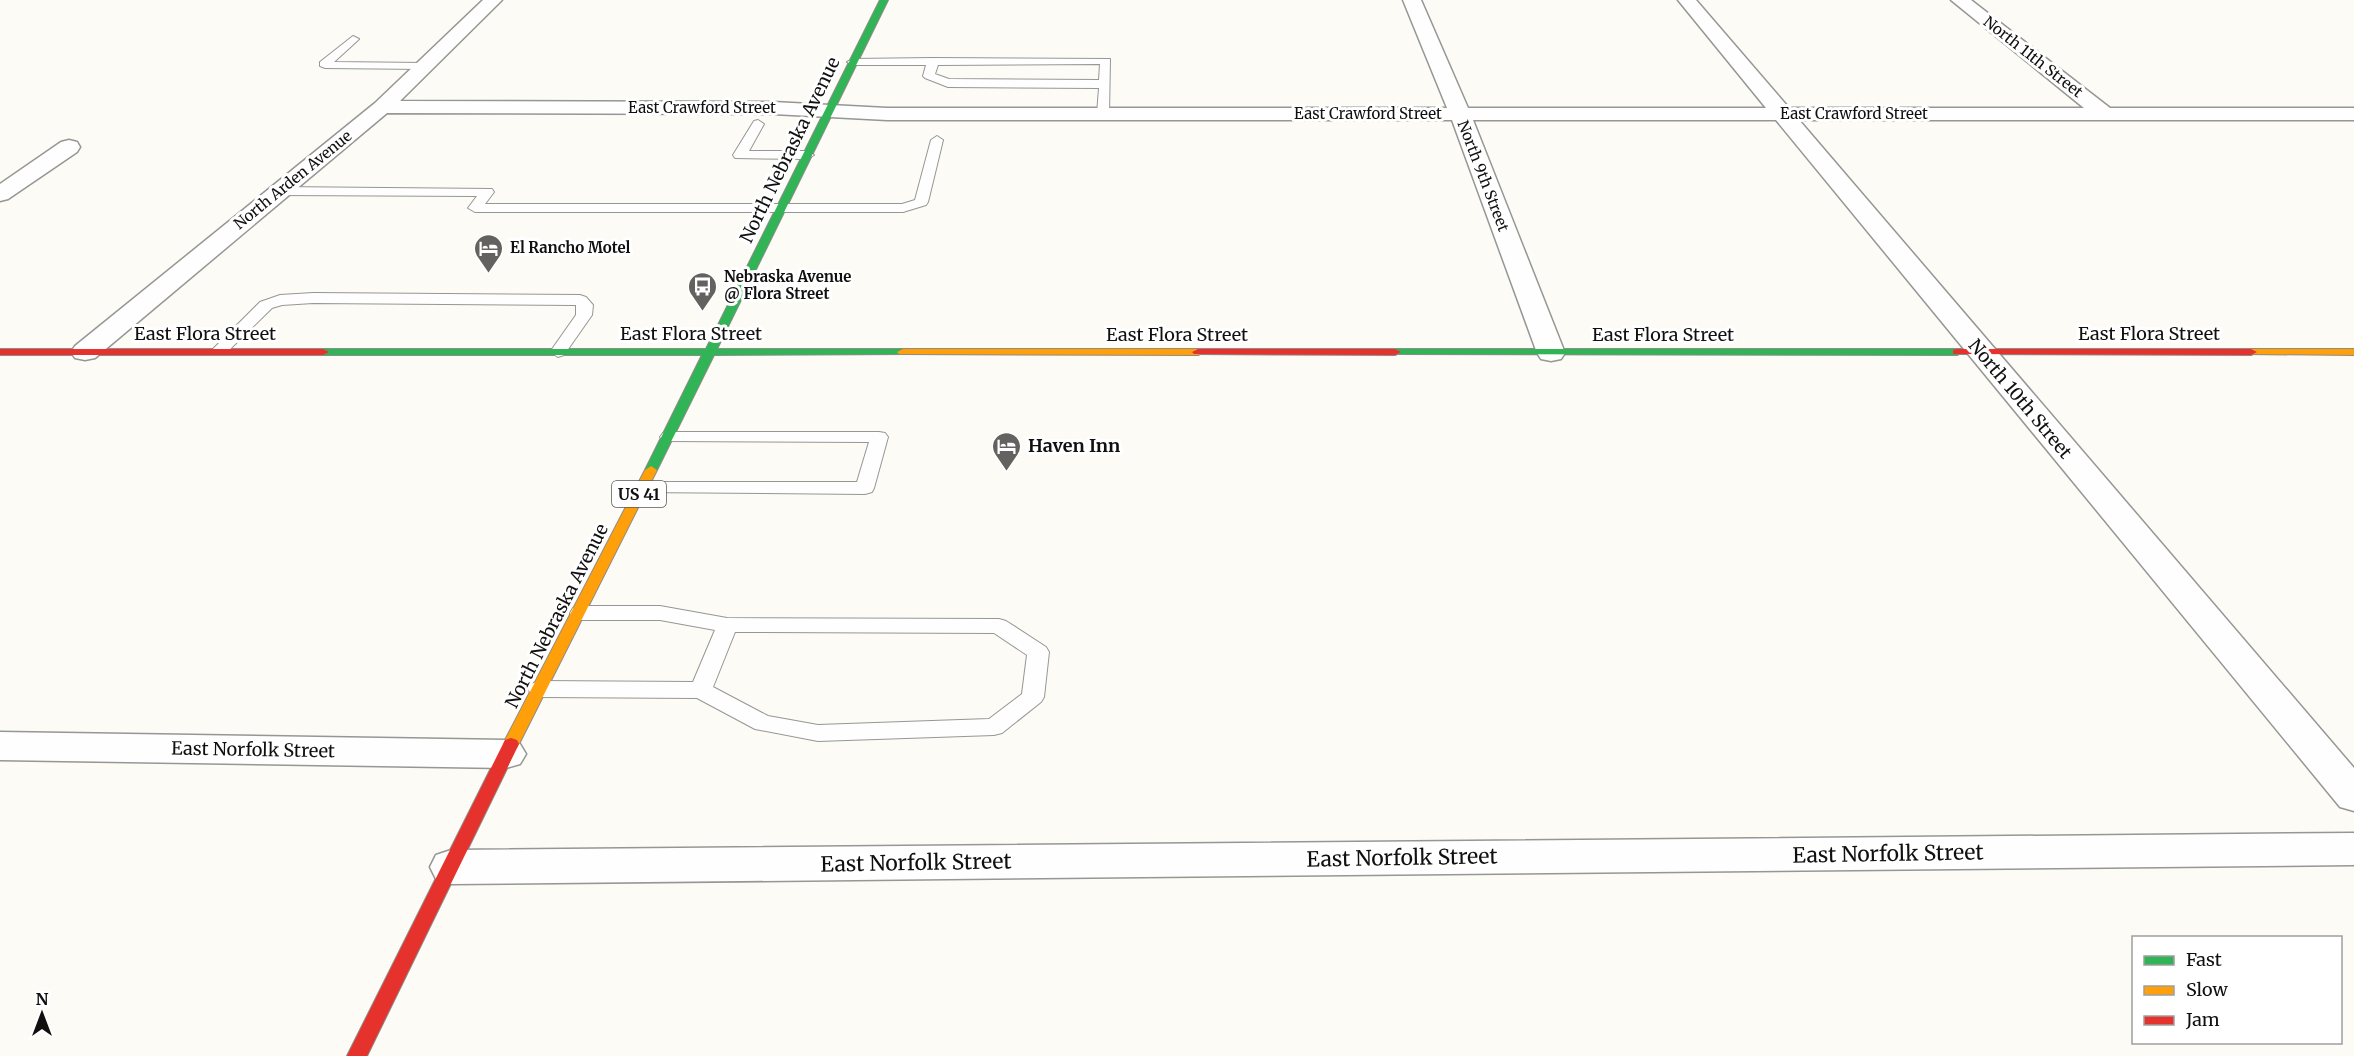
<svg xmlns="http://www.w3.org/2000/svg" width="2354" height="1056" font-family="Merriweather,serif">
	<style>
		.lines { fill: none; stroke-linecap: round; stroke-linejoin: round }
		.lane-casing { stroke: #969694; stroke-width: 2 }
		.street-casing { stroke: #969694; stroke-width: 3 }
		.fast-casing { stroke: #8d8c8a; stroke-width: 2 }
		.slow-casing { stroke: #8d8c8a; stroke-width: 2 }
		.jam-casing { stroke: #8d8c8a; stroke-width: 2 }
		.lane { fill: #fffefe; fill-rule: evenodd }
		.street { fill: #fffefe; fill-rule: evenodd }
		.fast { fill: #30b455; fill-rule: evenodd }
		.slow { fill: #ff9f0a; fill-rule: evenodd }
		.jam { fill: #e5322d; fill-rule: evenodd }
		.labels { text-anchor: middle; stroke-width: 6; stroke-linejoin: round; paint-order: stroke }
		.far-street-label { font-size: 15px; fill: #101010; stroke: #fff }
		.far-poi-label { font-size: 15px; font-weight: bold; fill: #101010; stroke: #fff; text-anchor: start }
		.shield { fill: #fff; stroke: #585858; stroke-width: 1.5 }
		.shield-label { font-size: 16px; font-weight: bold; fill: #101010 }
		.street-label { font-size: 18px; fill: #101010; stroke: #fff }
		.poi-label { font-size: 18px; font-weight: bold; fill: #101010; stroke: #fff; text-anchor: start }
		.near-street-label { font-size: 21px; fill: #101010; stroke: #fff }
	</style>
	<rect width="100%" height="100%" fill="#fcfbf6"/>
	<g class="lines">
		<defs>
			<path id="lane" d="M 353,36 L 359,39 L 357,41 L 334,62 L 424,63 L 430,66 L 424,69 L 325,68 L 320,66 L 320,62 Z
				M 933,58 L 1110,59 L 1109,114 L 1103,118 L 1097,114 L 1099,88 L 948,87 L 925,78 L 923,76 L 926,65 L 853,65 L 847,62 L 853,59 ZM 1100,64 L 1099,80 L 949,79 L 935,74 L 938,65 Z
				M 758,120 L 764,124 L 749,151 L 807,151 L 814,155 L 807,159 L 735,158 L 733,155 L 754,121 Z
				M 937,136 L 943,140 L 928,202 L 926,205 L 903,212 L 475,212 L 468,208 L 477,196 L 279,195 L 272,191 L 279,187 L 492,189 L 494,192 L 485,204 L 902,204 L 915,200 L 931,140 Z
				M 313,293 L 580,295 L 586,297 L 593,305 L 592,315 L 564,355 L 558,357 L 550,352 L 576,315 L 576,305 L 313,303 L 282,305 L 272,308 L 224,355 L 212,355 L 210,352 L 260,302 L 280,295 Z
				M 669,432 L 879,432 L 885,433 L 888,437 L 874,488 L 872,492 L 865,494 L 635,492 L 633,488 L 635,484 L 642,482 L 857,482 L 869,442 L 663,441 L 660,437 L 663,433 Z
				M 580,606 L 660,606 L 727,618 L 999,619 L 1006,621 L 1046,647 L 1049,652 L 1044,697 L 1041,702 L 1002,733 L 994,735 L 818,741 L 755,729 L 697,698 L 539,697 L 531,694 L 528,689 L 531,684 L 539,681 L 693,682 L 715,630 L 660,620 L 580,620 L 573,618 L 570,613 L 573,608 ZM 735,632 L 994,633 L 1027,655 L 1022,694 L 989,719 L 818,725 L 768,716 L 713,687 Z"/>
			<path id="street" d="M 483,0 L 502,0 L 400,101 L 773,102 L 887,108 L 1447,108 L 1403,0 L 1421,0 L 1468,108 L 1766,108 L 1678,0 L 1696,0 L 1789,108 L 2084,108 L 1951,0 L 1971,0 L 2110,108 L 2354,108 L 2354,120 L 1799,120 L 2354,768 L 2354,811 L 2340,807 L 1776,120 L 1473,120 L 1565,353 L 1561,359 L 1551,361 L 1541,359 L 1537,353 L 1452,120 L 887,120 L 773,114 L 387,113 L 95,358 L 85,360 L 75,358 L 71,352 L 75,346 L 375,103 Z
				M 69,140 L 77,142 L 80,147 L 77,152 L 8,199 L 0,201 L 0,184 L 61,142 Z
				M 0,732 L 506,740 L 520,744 L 526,754 L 520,764 L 506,768 L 0,760 Z
				M 2354,833 L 2354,865 L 451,884 L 436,879 L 430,867 L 436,855 L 451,850 Z"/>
			<path id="fast" d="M 880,0 L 888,0 L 717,349 L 903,349 L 909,352 L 907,354 L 714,355 L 657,470 L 651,474 L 645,470 L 702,355 L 323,355 L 317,352 L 323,349 L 706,349 Z
				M 1395,349 L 1957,349 L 1963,352 L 1957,355 L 1391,354 L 1389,352 Z"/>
			<path id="slow" d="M 903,349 L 1198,349 L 1204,352 L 1198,355 L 899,354 L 897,352 Z
				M 2251,349 L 2354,349 L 2354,355 L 2247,354 L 2247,350 Z
				M 651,466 L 657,470 L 519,744 L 517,748 L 511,750 L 505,748 L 503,744 L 645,470 Z"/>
			<path id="jam" d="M 0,349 L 323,349 L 329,352 L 323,355 L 0,355 Z
				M 1198,349 L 1395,349 L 1401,352 L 1395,355 L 1194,354 L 1192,352 Z
				M 1957,349 L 2251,349 L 2257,352 L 2251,355 L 1953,354 L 1953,350 Z
				M 511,738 L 517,740 L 519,744 L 367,1056 L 347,1056 L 505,740 Z"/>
		</defs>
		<use href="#lane" class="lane-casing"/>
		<use href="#street" class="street-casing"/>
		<use href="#fast" class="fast-casing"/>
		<use href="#slow" class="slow-casing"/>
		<use href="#jam" class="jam-casing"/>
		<use href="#lane" class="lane"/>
		<use href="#street" class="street"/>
		<use href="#fast" class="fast"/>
		<use href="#slow" class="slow"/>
		<use href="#jam" class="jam"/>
	</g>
	<defs>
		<symbol id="hotel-pin" viewBox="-11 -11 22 30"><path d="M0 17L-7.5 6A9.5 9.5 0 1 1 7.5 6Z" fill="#636260" stroke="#fff"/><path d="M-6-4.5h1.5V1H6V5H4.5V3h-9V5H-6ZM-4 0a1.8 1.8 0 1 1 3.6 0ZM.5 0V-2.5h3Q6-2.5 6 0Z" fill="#fff"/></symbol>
		<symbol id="bus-pin" viewBox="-11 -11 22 30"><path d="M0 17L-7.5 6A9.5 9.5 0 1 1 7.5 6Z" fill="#636260" stroke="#fff"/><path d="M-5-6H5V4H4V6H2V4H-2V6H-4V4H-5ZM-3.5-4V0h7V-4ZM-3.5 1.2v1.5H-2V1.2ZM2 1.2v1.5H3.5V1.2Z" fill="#fff"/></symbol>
	</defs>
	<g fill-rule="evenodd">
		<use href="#hotel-pin" x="472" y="232" width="33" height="45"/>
		<use href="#bus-pin" x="686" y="270" width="33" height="45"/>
		<use href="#hotel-pin" x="990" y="430" width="33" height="45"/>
	</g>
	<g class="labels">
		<g class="far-street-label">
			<text transform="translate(2033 57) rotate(38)" y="5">North 11th Street</text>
			<text x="702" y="113">East Crawford Street</text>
			<text x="1368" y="119">East Crawford Street</text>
			<text x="1854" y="119">East Crawford Street</text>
			<text transform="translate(1483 176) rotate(69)" y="5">North 9th Street</text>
			<text transform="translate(293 180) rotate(-39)" y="5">North Arden Avenue</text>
		</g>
		<g class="far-poi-label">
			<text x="510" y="253">El Rancho Motel</text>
			<text x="724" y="282">Nebraska Avenue<tspan x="724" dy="17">@ Flora Street</tspan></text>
		</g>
		<rect class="shield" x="612" y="481" width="54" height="26" rx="4.5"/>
		<g class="shield-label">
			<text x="639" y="500">US 41</text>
		</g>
		<g class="street-label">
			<text transform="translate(790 150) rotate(-64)" y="6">North Nebraska Avenue</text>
			<text x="205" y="340">East Flora Street</text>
			<text x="691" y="340">East Flora Street</text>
			<text x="2149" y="340">East Flora Street</text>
			<text x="1177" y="341">East Flora Street</text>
			<text x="1663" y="341">East Flora Street</text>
			<text transform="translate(2020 399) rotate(50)" y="6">North 10th Street</text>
			<text transform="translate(557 616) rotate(-63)" y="6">North Nebraska Avenue</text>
			<text transform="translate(253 750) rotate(1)" y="6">East Norfolk Street</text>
		</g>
		<g class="poi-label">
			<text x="1028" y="452">Haven Inn</text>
		</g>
		<g class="near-street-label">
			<text transform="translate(1888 854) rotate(-1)" y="7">East Norfolk Street</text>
			<text transform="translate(1402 858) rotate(-1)" y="7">East Norfolk Street</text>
			<text transform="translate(916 863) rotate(-1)" y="7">East Norfolk Street</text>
		</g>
	</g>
	<rect x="2132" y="936" width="210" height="108" fill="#ffffff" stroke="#9f9f9f" stroke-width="1.5"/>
	<rect x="2144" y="956" width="30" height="9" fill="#30b455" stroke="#9f9f9f" stroke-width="1.5"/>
	<text x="2186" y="966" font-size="18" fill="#101010">Fast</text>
	<rect x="2144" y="986" width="30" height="9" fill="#ff9f0a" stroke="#9f9f9f" stroke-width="1.5"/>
	<text x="2186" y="996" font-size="18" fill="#101010">Slow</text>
	<rect x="2144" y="1016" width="30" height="9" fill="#e5322d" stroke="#9f9f9f" stroke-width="1.5"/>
	<text x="2186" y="1026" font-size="18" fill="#101010">Jam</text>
	<g transform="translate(42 1014)" stroke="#ffffff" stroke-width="4.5" paint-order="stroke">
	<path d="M0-4.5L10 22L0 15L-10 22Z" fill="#101010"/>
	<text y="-9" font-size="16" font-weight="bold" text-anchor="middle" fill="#101010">N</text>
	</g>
</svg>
